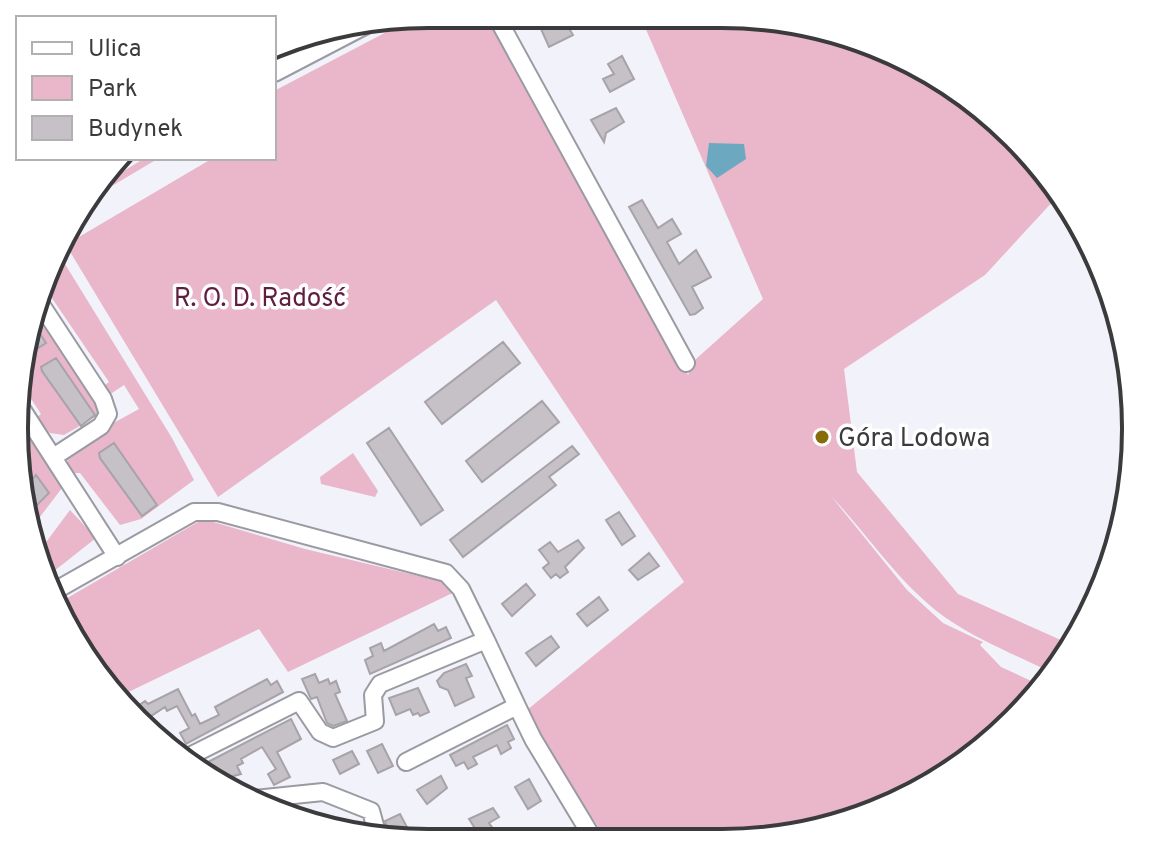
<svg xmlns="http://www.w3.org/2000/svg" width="1150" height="857" font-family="Overpass,sans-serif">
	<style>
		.green { fill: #e9b6ca }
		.water { fill: #6ca9c0 }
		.building { fill: #c6c0c7; stroke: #a8a2a9; stroke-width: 2 }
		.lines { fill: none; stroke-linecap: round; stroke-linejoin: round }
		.minor-casing { stroke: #9a9aa2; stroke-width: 20 }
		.major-casing { stroke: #9a9aa2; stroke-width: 24 }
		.minor { stroke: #fff; stroke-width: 16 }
		.major { stroke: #fff; stroke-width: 20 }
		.poi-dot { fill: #886b09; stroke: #fff; stroke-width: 3 }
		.labels { text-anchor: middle; stroke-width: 7; stroke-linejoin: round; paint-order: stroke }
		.park-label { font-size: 26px; fill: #5f1e3e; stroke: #fff }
		.poi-label { font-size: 26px; fill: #3b3b3e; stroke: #fff; text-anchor: start }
		.rim { fill: none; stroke: #3b3b3e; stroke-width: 4 }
	</style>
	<rect width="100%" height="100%" fill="#f2f2fa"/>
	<path class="green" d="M 490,14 L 688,375 L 696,359 L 763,299 L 641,18 L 647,15 L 748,15 L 829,28 L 952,84 L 1043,175 L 1055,199 L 985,275 L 844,369 L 857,472 L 958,594 L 1072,645 L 1066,658 L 1052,673 C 1019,656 982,642 952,622 C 902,589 871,538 831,496 L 907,590 L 943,623 L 983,642 L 980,645 L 1001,667 L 1040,685 L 952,773 L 855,821 L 775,840 L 607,840 L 527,720 L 527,710 L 684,582 L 496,300 L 218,497 L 66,245 L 57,251 L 172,438 L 194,480 L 141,519 L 120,525 L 80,473 L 70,473 L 67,458 L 108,426 L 139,409 L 124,385 L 103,399 L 97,391 L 109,382 L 43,285 L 62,238 L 67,244 L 213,158 L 274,158 L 274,91 L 417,16 Z
		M 145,158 L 159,158 L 90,199 L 99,186 Z
		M 35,308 L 99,400 L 97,416 L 64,435 L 50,433 L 36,418 L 41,414 L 20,382 L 22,347 Z
		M 18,412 L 30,430 L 28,436 L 62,488 L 30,530 L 15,455 Z
		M 353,453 L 378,491 L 375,497 L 321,484 L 320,477 Z
		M 70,510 L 96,538 L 44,579 L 35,557 Z
		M 203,519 L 305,549 L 465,587 L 288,672 L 259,629 L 116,698 L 84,659 L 57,604 Z"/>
	<path class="water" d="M 709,143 L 744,144 L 746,159 L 717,178 L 706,166 Z"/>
	<path class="building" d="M 551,14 L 556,24 L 564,20 L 573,35 L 549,47 L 537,20 Z
		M 622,56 L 634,79 L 610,92 L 603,79 L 614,74 L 608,64 Z
		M 616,108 L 624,122 L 606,133 L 604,142 L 591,120 Z
		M 642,200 L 658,228 L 672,219 L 681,234 L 667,242 L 679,264 L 696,250 L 711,277 L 692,287 L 703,308 L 695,314 L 690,315 L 629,207 Z
		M 31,320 L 46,343 L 32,352 L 29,348 L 22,354 Z
		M 503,342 L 520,363 L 442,424 L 425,402 Z
		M 56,358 L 95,415 L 81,426 L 42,371 L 41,367 Z
		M 542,401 L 559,422 L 482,482 L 466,461 Z
		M 389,428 L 443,510 L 421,525 L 367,443 Z
		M 114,443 L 157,505 L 142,516 L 100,458 L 99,453 Z
		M 572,446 L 579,454 L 549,477 L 556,485 L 463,557 L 450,540 Z
		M 36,475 L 49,493 L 27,515 L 22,493 Z
		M 619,512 L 635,536 L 622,545 L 606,520 Z
		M 578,540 L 584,548 L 565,567 L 568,572 L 560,578 L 556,574 L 551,578 L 543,568 L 549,563 L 539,550 L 550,542 L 558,552 Z
		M 649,553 L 659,566 L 638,580 L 629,570 Z
		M 526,584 L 535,595 L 512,616 L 502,604 Z
		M 599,597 L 608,610 L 587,626 L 577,614 Z
		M 434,624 L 438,631 L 446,627 L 451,638 L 370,674 L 365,660 L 373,656 L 370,648 L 381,643 L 384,651 Z
		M 551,636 L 559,647 L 536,666 L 526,653 Z
		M 466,664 L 472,676 L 466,678 L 474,697 L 455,706 L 448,690 L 440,687 L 437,681 L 444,673 Z
		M 315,674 L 319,683 L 328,679 L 330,684 L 336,681 L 340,692 L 335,694 L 347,721 L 333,726 L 327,723 L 317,697 L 311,699 L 302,679 Z
		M 267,679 L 271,685 L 277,681 L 283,692 L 186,744 L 180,733 L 189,728 L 177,706 L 167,711 L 165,707 L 139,724 L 128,713 L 145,701 L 148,704 L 178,689 L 192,716 L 195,714 L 200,724 L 219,715 L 215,707 Z
		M 418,688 L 429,712 L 420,716 L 418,713 L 413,715 L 410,709 L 396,715 L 389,698 Z
		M 291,719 L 301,739 L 277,752 L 290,777 L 274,785 L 268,774 L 276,769 L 262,747 L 241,759 L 243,763 L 237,766 L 241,774 L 218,780 L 208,762 Z
		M 507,725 L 514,739 L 508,742 L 511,748 L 501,754 L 497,745 L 473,757 L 477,764 L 468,769 L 464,762 L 456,766 L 450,755 Z
		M 382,744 L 393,766 L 378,773 L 367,751 Z
		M 352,751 L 359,764 L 340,774 L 333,760 Z
		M 441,776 L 447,788 L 427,804 L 417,790 Z
		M 529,779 L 541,801 L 528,809 L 515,787 Z
		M 493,808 L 499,817 L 489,823 L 494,830 L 481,838 L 469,819 Z
		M 400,814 L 409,831 L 390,840 L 385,821 Z"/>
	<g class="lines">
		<defs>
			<path id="minor" d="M 495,14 L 686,363
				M 38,300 L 103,399 L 108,414 L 101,426 L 55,456
				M 18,403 L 117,557
				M 51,593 L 194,512 L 218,512 L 446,573 L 461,589 L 486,640
				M 517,706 L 533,739 L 594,840
				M 184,759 L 299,701 L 320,732 L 333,738 L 375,721 L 373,695 L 380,684 L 486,640 L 517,706 L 406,762
				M 254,799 L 323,792 L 371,811 L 379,840"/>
			<path id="major" d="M 274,71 L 368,22"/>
		</defs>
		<use href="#minor" class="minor-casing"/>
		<use href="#major" class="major-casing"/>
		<use href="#minor" class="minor"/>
		<use href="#major" class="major"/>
	</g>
	<circle class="poi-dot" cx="822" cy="437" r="8"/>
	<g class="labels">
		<g class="park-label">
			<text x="260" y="306">R. O. D. Radość</text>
		</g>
		<g class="poi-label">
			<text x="838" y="446">Góra Lodowa</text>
		</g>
	</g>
	<path d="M0 0H1150V857H0ZM428 28H722A400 400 0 0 1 1122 428V429A400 400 0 0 1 722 829H428A400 400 0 0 1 28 429V428A400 400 0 0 1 428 28Z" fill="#fff" fill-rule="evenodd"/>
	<path class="rim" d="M428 28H722A400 400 0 0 1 1122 428V429A400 400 0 0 1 722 829H428A400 400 0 0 1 28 429V428A400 400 0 0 1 428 28Z"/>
	<rect x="16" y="16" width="260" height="144" fill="#ffffff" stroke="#b1b1b2" stroke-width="2"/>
	<rect x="32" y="42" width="40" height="12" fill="#ffffff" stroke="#b1b1b2" stroke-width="2"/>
	<text x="88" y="56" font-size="24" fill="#3b3b3e">Ulica</text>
	<rect x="32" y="76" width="40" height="24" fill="#e9b6ca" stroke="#b1b1b2" stroke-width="2"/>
	<text x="88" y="96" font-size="24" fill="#3b3b3e">Park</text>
	<rect x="32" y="116" width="40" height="24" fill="#c6c0c7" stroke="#b1b1b2" stroke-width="2"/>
	<text x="88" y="136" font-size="24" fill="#3b3b3e">Budynek</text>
</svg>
